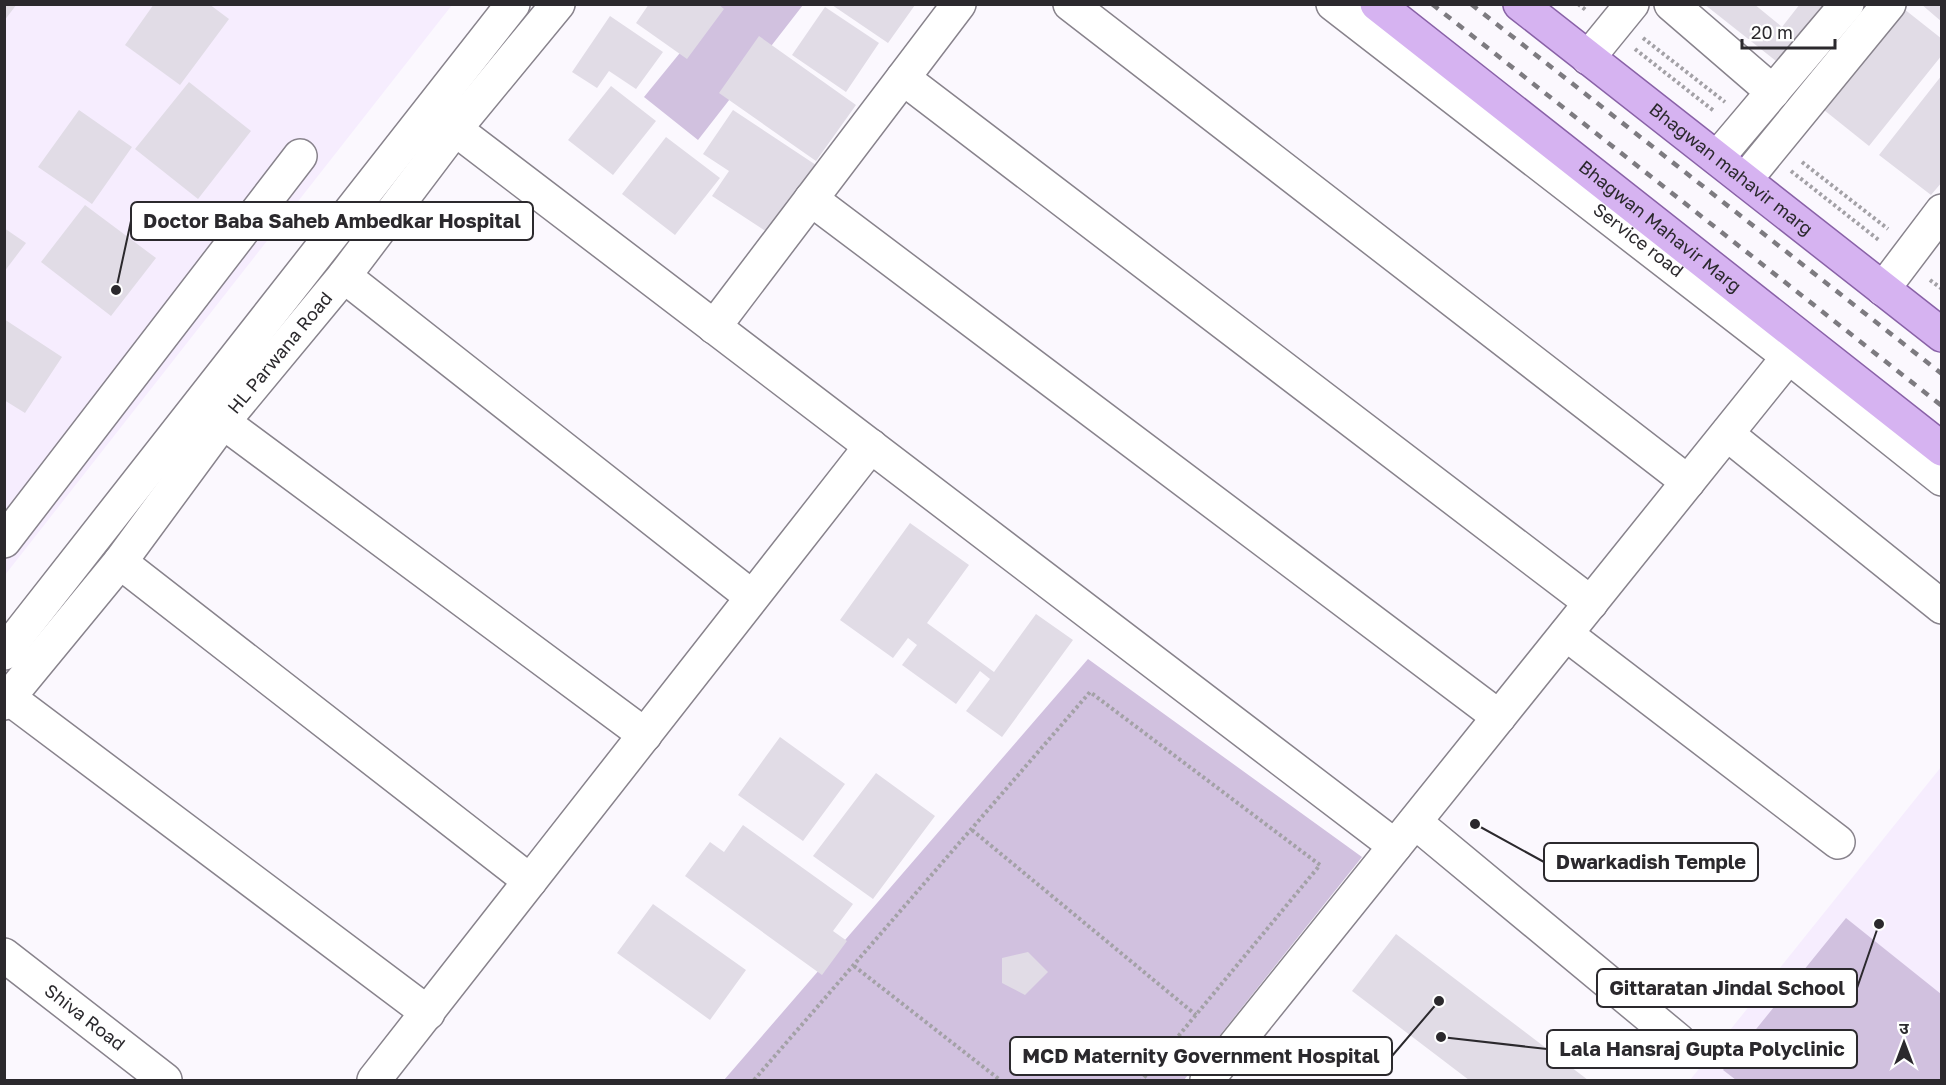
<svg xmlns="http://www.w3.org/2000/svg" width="1946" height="1085" font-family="'Golos Text','Noto Sans Devanagari',sans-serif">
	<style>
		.built { fill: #f6edfe }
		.green { fill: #d1c1df }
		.building { fill: #e1dce6 }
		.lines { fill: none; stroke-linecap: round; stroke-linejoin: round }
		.minor-casing { stroke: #88838c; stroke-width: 36 }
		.major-casing { stroke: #8962a7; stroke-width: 36 }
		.path { stroke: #a3a1a6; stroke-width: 4; stroke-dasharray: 3 3; stroke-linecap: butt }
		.minor { stroke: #fff; stroke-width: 33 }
		.major { stroke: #d6b3f1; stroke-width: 33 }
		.rail { stroke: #7d7b80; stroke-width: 4.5; stroke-dasharray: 8 8; stroke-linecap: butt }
		.labels { text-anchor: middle; stroke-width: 4.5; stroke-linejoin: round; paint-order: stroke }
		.street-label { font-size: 18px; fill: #2b292d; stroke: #fff }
		.leader { fill: none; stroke: #2b292d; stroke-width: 2 }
		.callout-dot { fill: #2b292d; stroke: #fff; stroke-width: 2 }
		.callout { fill: #fff; stroke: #2b292d; stroke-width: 2 }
		.callout-label { font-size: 20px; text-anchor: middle; font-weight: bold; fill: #2b292d }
	</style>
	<rect width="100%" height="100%" fill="#fbf8fe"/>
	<path class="built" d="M 5,5 L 452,5 L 5,575 Z
		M 1941,767 L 1941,1080 L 1690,1080 Z"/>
	<path class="green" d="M 719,5 L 803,5 L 698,140 L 644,97 Z
		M 1088,659 L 1362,857 L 1184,1080 L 724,1080 Z
		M 1846,918 L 1941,994 L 1941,1080 L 1736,1080 L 1723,1070 Z"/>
	<path class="building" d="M 4,4 L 17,4 L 4,21 Z
		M 154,4 L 209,4 L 229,19 L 180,85 L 125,45 Z
		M 649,4 L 718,4 L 724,9 L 687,59 L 636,23 Z
		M 1704,4 L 1754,4 L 1782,27 L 1800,4 L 1836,4 L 1795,55 L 1787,48 L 1776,61 Z
		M 1921,4 L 1942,4 L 1942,22 Z
		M 832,5 L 915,5 L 888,43 Z
		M 1899,5 L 1942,39 L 1942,55 L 1869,146 L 1819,106 Z
		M 825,7 L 879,43 L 846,92 L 792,55 Z
		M 610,16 L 663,52 L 636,89 L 609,71 L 597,88 L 572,72 Z
		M 759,36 L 856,105 L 816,161 L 719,93 Z
		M 1942,75 L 1942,182 L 1931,195 L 1879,155 Z
		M 189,82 L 251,131 L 198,199 L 135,149 Z
		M 611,86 L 656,121 L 613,175 L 568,140 Z
		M 79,110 L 132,147 L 92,204 L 38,167 Z
		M 733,110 L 816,165 L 770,234 L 712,196 L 729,171 L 703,154 Z
		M 666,137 L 720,178 L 675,235 L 622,194 Z
		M 85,205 L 156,258 L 111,316 L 41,262 Z
		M 4,228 L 26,243 L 4,272 Z
		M 4,319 L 62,357 L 25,413 L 4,400 Z
		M 910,523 L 969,565 L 927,623 L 994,672 L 1036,614 L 1073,640 L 1002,737 L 966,711 L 990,679 L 980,671 L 956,704 L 902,665 L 917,645 L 908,638 L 893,658 L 840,620 Z
		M 780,737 L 845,784 L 803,841 L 738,795 Z
		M 876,773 L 935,816 L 873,899 L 813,856 Z
		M 743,825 L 853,904 L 833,931 L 847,941 L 822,975 L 685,876 L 710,842 L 724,852 Z
		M 653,904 L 746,970 L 710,1020 L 617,953 Z
		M 1396,934 L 1588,1080 L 1469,1080 L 1352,991 Z
		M 1028,952 L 1048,972 L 1025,995 L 1002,983 L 1002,958 Z"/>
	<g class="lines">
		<defs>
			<g id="minor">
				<path d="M 1070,4 L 1688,482"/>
				<path id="s1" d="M 1333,4 L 1789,357 L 1942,479"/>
				<path d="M 1671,4 L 1773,92"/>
				<path d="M 1588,58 L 1632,4"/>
				<path d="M 903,78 L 1591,603"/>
				<path d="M 455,129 L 1395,846"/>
				<path d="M 1717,158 L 1847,4"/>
				<path d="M 1745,180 L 1889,4"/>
				<path d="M 811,199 L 1499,717"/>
				<path d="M 344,276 L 752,597"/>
				<path d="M 1883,289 L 1942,211"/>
				<path d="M 714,327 L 959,4"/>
				<path d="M 223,422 L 645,735"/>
				<path d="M 1727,434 L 1942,607"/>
				<path d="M 4,541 L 300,156"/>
				<path d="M 120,562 L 530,881"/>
				<path d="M 1566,634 L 1838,842"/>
				<path d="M 4,653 L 513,4"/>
				<path d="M 9,698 L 428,1013"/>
				<path id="s2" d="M 4,703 L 120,562 L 223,422 L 344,276 L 455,129 L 558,4"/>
				<path d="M 1415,822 L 1679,1041"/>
				<path id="s3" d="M 4,955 L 165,1080"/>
				<path d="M 374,1080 L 871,446"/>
				<path d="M 1207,1080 L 1802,340"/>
			</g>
			<g id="major">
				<path id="s4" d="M 1377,4 L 1942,449"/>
				<path id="s5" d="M 1520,4 L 1942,335"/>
			</g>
		</defs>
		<use href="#minor" class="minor-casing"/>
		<use href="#major" class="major-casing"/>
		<path class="path" d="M 1578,4 L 1587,11
			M 1643,38 L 1725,102
			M 1635,49 L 1714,111
			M 1802,162 L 1888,229
			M 1791,171 L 1880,241
			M 1930,280 L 1942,289
			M 972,830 L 1196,1015
			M 854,966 L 1000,1080
			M 754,1080 L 1090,692 L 1320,865 L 1142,1080"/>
		<use href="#minor" class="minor"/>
		<use href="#major" class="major"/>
		<path class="rail" d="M 1432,4 L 1942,406
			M 1471,4 L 1942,374"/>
	</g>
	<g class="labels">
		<g class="street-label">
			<text dy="6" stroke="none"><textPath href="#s5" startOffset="268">Bhagwan mahavir marg</textPath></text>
			<text dy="6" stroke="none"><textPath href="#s4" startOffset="360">Bhagwan Mahavir Marg</textPath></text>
			<text dy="6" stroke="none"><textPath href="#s1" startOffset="386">Service road</textPath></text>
			<text dy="6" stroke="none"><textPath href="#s2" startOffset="446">HL Parwana Road</textPath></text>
			<text dy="6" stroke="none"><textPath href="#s3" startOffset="102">Shiva Road</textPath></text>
		</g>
	</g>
	<path class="leader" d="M116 290L131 221M1475 824L1544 862M1879 924L1857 988M1441 1037L1547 1049M1439 1001L1392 1056"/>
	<g class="callout-dot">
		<circle cx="116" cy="290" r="6"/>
		<circle cx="1475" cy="824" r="6"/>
		<circle cx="1879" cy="924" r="6"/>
		<circle cx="1441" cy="1037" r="6"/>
		<circle cx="1439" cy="1001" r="6"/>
	</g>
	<g class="callout">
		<rect x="131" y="202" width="402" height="38" rx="6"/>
		<rect x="1544" y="843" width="214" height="38" rx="6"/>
		<rect x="1597" y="969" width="260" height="38" rx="6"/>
		<rect x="1547" y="1030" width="310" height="38" rx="6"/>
		<rect x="1010" y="1037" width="382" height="38" rx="6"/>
	</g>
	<g class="callout-label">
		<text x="332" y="228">Doctor Baba Saheb Ambedkar Hospital</text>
		<text x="1651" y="869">Dwarkadish Temple</text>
		<text x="1727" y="995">Gittaratan Jindal School</text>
		<text x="1702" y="1056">Lala Hansraj Gupta Polyclinic</text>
		<text x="1201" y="1063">MCD Maternity Government Hospital</text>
	</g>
	<rect width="1946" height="1085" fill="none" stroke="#2b292d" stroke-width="12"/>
	<g transform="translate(1904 1043)" stroke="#ffffff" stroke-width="4.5" paint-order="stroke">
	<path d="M0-4.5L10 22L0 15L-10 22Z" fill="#2b292d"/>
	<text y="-9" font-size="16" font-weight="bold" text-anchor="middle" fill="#2b292d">उ</text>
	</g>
	<path d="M1742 39v9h93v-9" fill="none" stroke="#2b292d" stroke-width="3"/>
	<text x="1751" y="39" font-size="18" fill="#2b292d" stroke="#ffffff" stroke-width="4.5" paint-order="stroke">20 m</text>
</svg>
